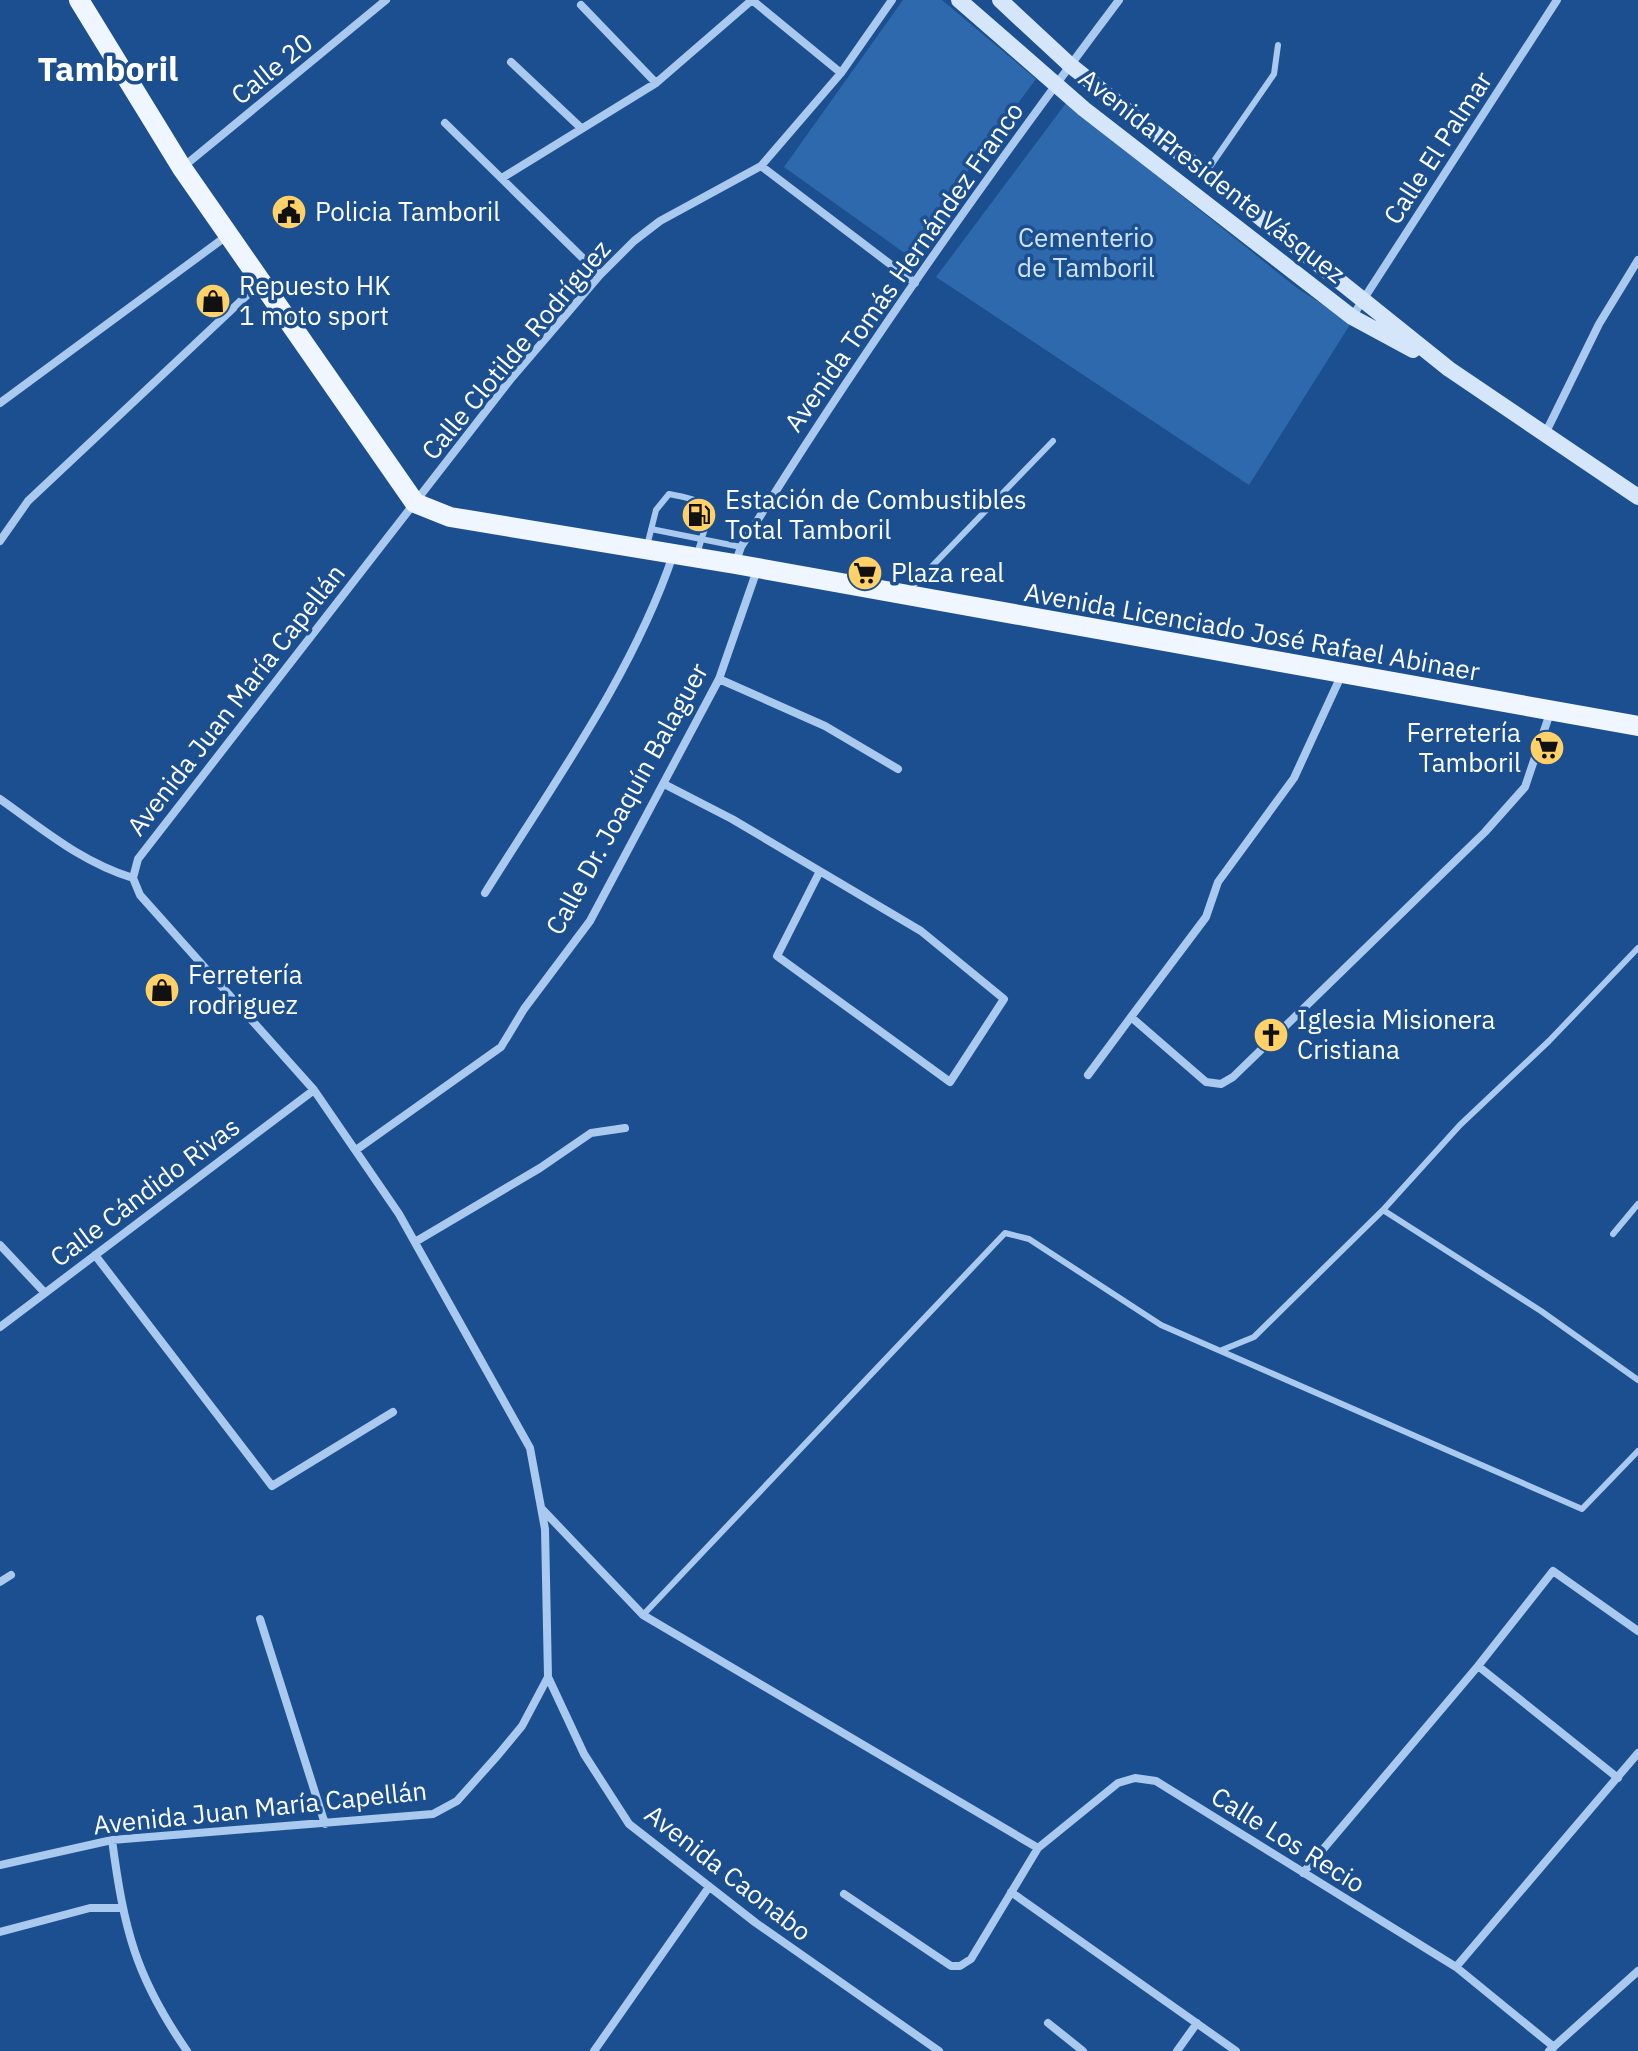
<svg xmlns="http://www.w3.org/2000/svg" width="1638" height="2051" font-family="'IBM Plex Sans',sans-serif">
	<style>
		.green { fill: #2e69ad }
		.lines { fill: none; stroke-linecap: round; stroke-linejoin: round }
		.lane { stroke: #a9c9ee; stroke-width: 6 }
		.street { stroke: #a9c9ee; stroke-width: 8 }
		.secondary { stroke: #d6e6fa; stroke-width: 16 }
		.primary { stroke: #f0f6ff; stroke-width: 20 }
		.labels { text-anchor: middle; stroke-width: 7; stroke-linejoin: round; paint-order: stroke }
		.street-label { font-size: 26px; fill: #fff; stroke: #1b4f8f }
		.poi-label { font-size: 26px; fill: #fff; stroke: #1b4f8f; text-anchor: start }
		.park-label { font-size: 26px; fill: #cfe3fa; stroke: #1b4f8f }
		.district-label { font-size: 34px; font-weight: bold; fill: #fff; stroke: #1b4f8f }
	</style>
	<rect width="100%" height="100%" fill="#1b4f8f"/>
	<path class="green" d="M 903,0 L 942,0 L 1036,79 L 906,254 L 784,167 Z
		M 1066,103 L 1297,288 L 1351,323 L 1249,485 L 936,277 Z"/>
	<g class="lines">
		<path class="lane" d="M 1207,171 L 1274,74 L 1278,45
			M 651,529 L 741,547
			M 647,546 L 656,510 L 669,494 C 683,497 703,499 710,512 L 697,554
			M 909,590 L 1053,441
			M 1383,1210 L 1541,1311 L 1638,1380
			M 1613,1234 L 1638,1204
			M 1222,1350 L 1254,1337 L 1383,1210 L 1460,1125 L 1549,1041 L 1638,948
			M 643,1615 L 1005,1233 L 1029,1239 L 1161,1325 L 1582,1509 L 1638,1451"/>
		<path class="street" d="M 752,0 L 841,73
			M 581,5 L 656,83
			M 511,62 L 580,127
			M 445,123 L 600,275
			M 761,166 L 915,283
			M 183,167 L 386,0
			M 502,178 L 656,83 L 752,0
			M 1352,317 L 1557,0
			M 0,403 L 228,235
			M 1545,434 L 1599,324 L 1638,260
			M 0,541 L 28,501 L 260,283
			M 735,564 L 741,547 C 857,358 986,177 1119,0
			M 719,679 L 825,726 L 898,769
			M 664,784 L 732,819 L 921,931 L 1004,999 L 950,1082 L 777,956 L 819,873
			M 0,799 C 44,830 81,862 133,878
			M 485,893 C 552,785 632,676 673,555
			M 1131,1017 L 1206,917 L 1218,882 L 1294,778 L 1341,676
			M 1088,1075 L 1131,1017 L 1206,1082 L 1221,1084 L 1233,1077 L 1485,832 L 1525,787 L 1550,713
			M 356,1150 L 501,1047 L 524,1009 L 590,921 L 719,679 L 757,570
			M 415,1242 L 540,1168 L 591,1133 L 625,1128
			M 0,1245 L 45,1293
			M 95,1255 L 272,1486 L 393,1412
			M 0,1327 L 314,1090
			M 542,1509 L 643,1615 L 1038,1848
			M 0,1582 L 11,1575
			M 260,1619 L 325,1824
			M 1478,1666 L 1618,1778
			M 548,1677 L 584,1754 L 629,1824 L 756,1923 L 939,2051
			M 112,1840 C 124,1929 135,1976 187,2051
			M 0,1865 L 112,1840 L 433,1814 L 457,1801 L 498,1755 L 522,1726 L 548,1677 L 545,1529 L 530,1448 L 399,1214 L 314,1090 L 140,895 L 133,878 L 138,859 L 510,380 L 600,275 L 634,241 L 660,221 L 761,166 L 841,73 L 892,0
			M 1303,1873 L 1478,1666 L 1553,1571 L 1638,1631
			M 1011,1892 L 1236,2051
			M 844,1894 L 951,1966 L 960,1966 L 971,1959 L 1038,1848 L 1118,1783 L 1135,1778 L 1156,1781 L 1456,1967 L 1554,2047
			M 0,1932 L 90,1908 L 121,1908
			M 1456,1967 L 1638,1753
			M 1048,2023 L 1083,2051
			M 594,2051 L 709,1887
			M 1177,2051 L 1197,2023
			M 1549,2051 L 1638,1971"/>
		<path class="secondary" d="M 959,0 L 1084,109 L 1352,317 L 1413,350
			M 1000,0 L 1070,65 L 1449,369 L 1638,497"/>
		<path class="primary" d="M 79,0 L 182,168 L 415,503 L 450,517 L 735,564 L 1638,726"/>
	</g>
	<defs>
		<symbol id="civic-disc" viewBox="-11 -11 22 22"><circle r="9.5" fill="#ffd166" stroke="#1b4f8f"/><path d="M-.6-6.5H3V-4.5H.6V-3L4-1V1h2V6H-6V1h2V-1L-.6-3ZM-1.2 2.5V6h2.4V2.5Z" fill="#111"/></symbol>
		<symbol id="shop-disc" viewBox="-11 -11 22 22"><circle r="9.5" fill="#ffd166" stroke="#1b4f8f"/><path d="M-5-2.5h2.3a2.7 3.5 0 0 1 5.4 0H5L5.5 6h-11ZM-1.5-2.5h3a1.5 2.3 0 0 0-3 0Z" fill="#111"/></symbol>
		<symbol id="fuel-disc" viewBox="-11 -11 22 22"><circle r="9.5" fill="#ffd166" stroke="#1b4f8f"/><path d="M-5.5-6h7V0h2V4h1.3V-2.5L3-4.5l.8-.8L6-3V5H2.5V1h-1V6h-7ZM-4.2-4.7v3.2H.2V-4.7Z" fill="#111"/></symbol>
		<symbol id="supermarket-disc" viewBox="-11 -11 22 22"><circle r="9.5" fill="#ffd166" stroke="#1b4f8f"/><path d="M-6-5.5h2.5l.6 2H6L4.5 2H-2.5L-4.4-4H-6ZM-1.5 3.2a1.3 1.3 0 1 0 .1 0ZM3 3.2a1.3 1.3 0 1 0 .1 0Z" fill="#111"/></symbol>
		<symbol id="church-disc" viewBox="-11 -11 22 22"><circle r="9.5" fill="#ffd166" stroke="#1b4f8f"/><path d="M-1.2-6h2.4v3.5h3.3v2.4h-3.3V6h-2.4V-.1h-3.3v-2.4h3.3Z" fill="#111"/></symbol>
	</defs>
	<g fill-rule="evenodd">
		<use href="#civic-disc" x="269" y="192" width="40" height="40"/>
		<use href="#shop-disc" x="193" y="281" width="40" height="40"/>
		<use href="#fuel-disc" x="679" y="495" width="40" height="40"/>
		<use href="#supermarket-disc" x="845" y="553" width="40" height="40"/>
		<use href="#supermarket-disc" x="1527" y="728" width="40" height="40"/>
		<use href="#shop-disc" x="142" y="970" width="40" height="40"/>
		<use href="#church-disc" x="1251" y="1015" width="40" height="40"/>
	</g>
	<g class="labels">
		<g class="street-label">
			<text transform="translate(272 69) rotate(-39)" y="9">Calle 20</text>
			<text transform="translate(1438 148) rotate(-57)" y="9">Calle El Palmar</text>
			<text transform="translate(1212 176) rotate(38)" y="9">Avenida Presidente Vásquez</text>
			<text transform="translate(904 267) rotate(-55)" y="9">Avenida Tomás Hernández Franco</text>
			<text transform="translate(516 350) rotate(-50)" y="9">Calle Clotilde Rodríguez</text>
			<text transform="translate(1252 632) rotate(10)" y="9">Avenida Licenciado José Rafael Abinaer</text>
			<text transform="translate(236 700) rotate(-52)" y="9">Avenida Juan María Capellán</text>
			<text transform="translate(627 799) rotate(-61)" y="9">Calle Dr. Joaquín Balaguer</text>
			<text transform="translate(145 1192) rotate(-37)" y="9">Calle Cándido Rivas</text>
			<text transform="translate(260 1808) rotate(-6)" y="9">Avenida Juan María Capellán</text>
			<text transform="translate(1288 1840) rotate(32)" y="9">Calle Los Recio</text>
			<text transform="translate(728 1873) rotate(38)" y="9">Avenida Caonabo</text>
		</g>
		<g class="poi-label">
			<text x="315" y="221">Policia Tamboril</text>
			<text x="239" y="295">Repuesto HK<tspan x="239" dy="30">1 moto sport</tspan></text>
			<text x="725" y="509">Estación de Combustibles<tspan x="725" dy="30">Total Tamboril</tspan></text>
			<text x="891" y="582">Plaza real</text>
			<text x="1521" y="742" text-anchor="end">Ferretería<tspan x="1521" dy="30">Tamboril</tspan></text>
			<text x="188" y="984">Ferretería<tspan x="188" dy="30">rodriguez</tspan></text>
			<text x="1297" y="1029">Iglesia Misionera<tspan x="1297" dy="30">Cristiana</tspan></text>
		</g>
		<g class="park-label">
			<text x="1086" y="247">Cementerio<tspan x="1086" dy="30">de Tamboril</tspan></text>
		</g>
		<g class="district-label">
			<text x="108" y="81">Tamboril</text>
		</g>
	</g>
</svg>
